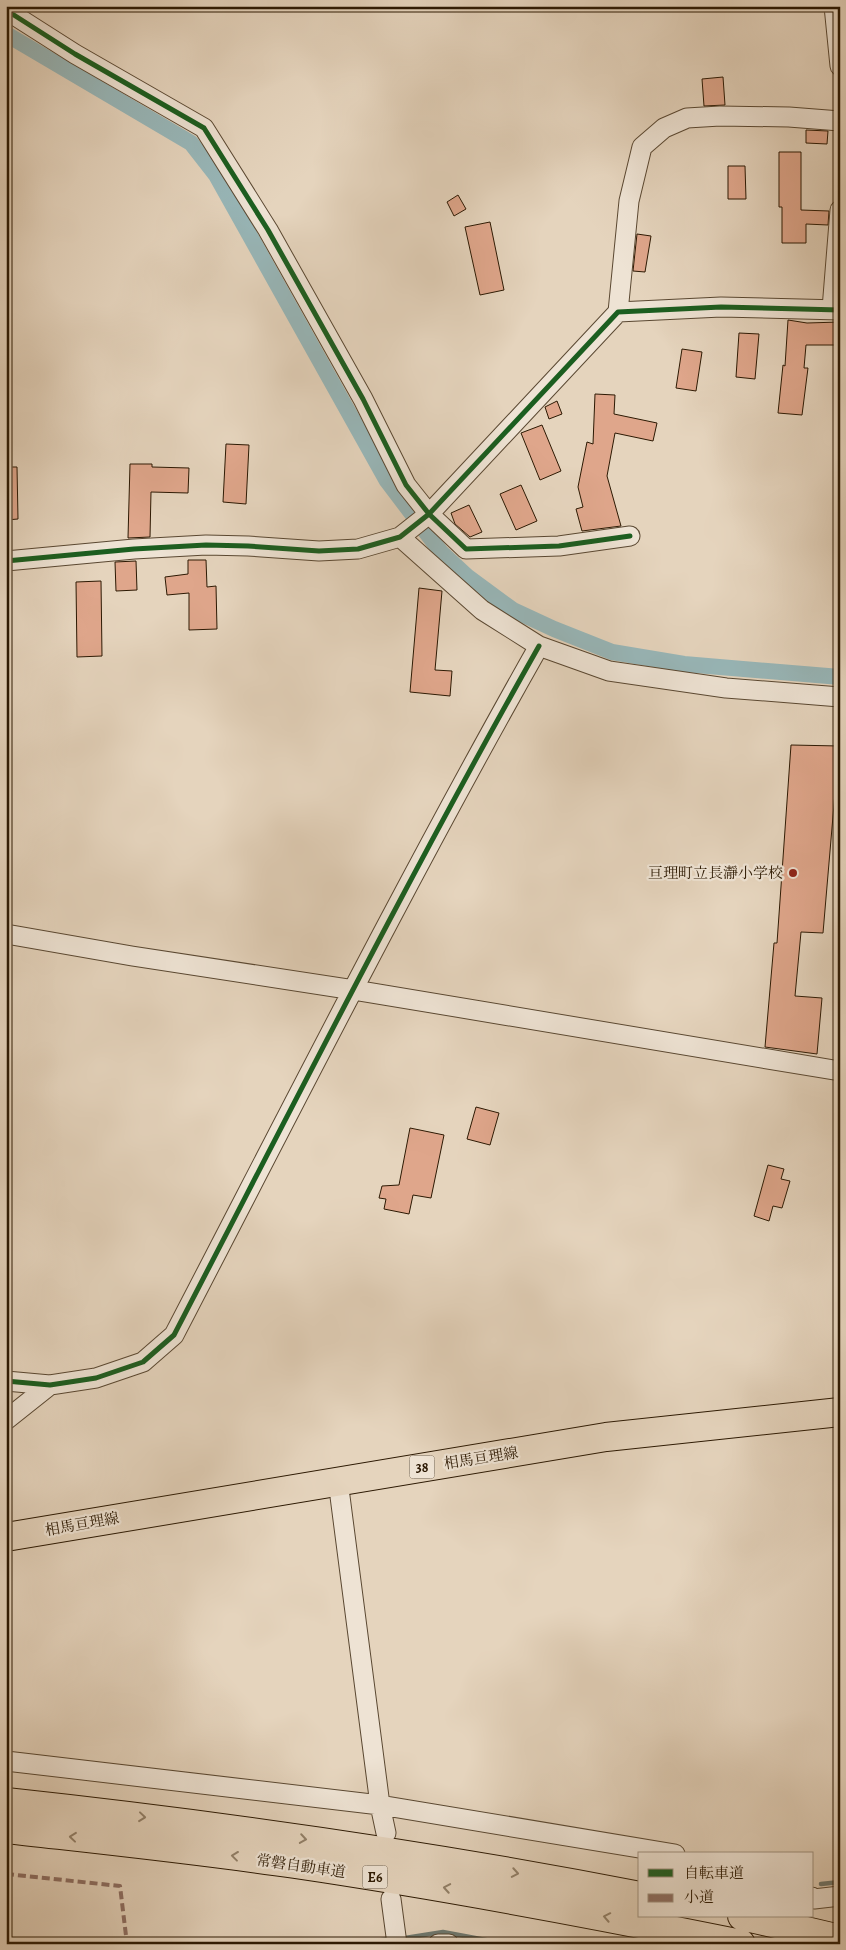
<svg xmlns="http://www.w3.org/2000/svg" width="846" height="1950" font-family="Alegreya,'Noto Serif JP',serif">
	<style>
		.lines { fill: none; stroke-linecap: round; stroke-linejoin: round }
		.stream { stroke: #6d7870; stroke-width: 4.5 }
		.canal { stroke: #98b7b9; stroke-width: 16 }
		.building { fill: #dfa68b; stroke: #2c1903 }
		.minor-casing { stroke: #5a4832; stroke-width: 21 }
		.primary-casing { stroke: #2c1903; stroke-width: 30 }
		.motorway-casing { stroke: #2c1903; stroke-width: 30 }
		.minor { stroke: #eee3d4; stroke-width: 19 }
		.primary { stroke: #e5d4bd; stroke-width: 28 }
		.motorway { stroke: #e5d4bd; stroke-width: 28 }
		.quiet { stroke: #8d6e63; stroke-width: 4; stroke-dasharray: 8 4; stroke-linecap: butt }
		.cycleway-casing { stroke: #eee3d4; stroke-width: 8 }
		.cycleway { stroke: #1b5e20; stroke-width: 5 }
		.oneway { stroke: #928069 }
		.poi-dot { fill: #8f2418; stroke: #eee3d4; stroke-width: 2 }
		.labels { text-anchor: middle; stroke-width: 4.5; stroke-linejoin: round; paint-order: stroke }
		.shield { fill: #eee3d4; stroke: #665642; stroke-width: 1 }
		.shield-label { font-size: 14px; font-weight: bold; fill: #2c1903 }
		.poi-label { font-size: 15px; fill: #2c1903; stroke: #eee3d4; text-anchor: end }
		.street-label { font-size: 15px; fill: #2c1903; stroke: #eee3d4 }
	</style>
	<rect width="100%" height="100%" fill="#e5d4bd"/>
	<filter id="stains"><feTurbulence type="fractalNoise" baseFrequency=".004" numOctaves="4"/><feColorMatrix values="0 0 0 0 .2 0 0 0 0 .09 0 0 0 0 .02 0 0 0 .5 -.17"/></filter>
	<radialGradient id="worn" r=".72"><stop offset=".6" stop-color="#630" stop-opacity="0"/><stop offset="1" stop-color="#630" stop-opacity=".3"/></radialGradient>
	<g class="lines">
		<path class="stream" d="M 821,1884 L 840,1882
			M 405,1938 L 443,1932 L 507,1944
			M 354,1944 L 389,1939"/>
		<path class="canal" d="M 6,34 L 191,143 L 216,175 L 387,481 L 441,552 L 468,577 L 513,610 L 554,629 L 612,652 L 684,664 L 840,677"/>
	</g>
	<path class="building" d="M 723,77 L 725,105 L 704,106 L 702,79 Z
		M 806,130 L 828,131 L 827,144 L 806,143 Z
		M 779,152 L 801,152 L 801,210 L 829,211 L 828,225 L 806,224 L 806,243 L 782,243 L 782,207 L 779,207 Z
		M 728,166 L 745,166 L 746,199 L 728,199 Z
		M 458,195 L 466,209 L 454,216 L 447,202 Z
		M 490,222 L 504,290 L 480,295 L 465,227 Z
		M 637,234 L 651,236 L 645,272 L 633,271 Z
		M 788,320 L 807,323 L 840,322 L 840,345 L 806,345 L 804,368 L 808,368 L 802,415 L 778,413 L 783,365 L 785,366 Z
		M 739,333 L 759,334 L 755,379 L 736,377 Z
		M 682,349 L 702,352 L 696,391 L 676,388 Z
		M 595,394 L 615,395 L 614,414 L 657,423 L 653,441 L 615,433 L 607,476 L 621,526 L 582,531 L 576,509 L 583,507 L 578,487 L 587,442 L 593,444 Z
		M 557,401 L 562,414 L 549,419 L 545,407 Z
		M 542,425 L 561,471 L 540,480 L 521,433 Z
		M 226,444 L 249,445 L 246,504 L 223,502 Z
		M 130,464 L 152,464 L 152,467 L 189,468 L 188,493 L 151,492 L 150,537 L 128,538 Z
		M 6,467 L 17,467 L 18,519 L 6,520 Z
		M 521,485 L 537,521 L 516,530 L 500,494 Z
		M 469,505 L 482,532 L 470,537 L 455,524 L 451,513 Z
		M 188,560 L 206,560 L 207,587 L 216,586 L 217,629 L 189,630 L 189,593 L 167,595 L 165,577 L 188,574 Z
		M 136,561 L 137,590 L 116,591 L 115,562 Z
		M 101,581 L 102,656 L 77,657 L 76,582 Z
		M 419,588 L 442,591 L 435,670 L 452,671 L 450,696 L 410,692 Z
		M 791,745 L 839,746 L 823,933 L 801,932 L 795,996 L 822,998 L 817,1054 L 765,1047 L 774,943 L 777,943 Z
		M 476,1107 L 499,1113 L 490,1145 L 467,1139 Z
		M 410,1128 L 444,1135 L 431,1198 L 413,1195 L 409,1214 L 384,1209 L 386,1199 L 379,1198 L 382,1186 L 399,1185 Z
		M 768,1165 L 784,1169 L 781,1179 L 790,1181 L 782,1208 L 773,1206 L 769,1221 L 754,1216 Z"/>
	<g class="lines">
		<defs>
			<path id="minor" d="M 834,6 L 840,66
				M 6,10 L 75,54 L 204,128 L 268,230 L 363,399 L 406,485 L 429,514 L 466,549 L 559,546 L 630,536
				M 832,309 L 840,210
				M 618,312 L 629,201 L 642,147 L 664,128 L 687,118 L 720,116 L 789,117 L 840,121
				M 400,537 L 482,610 L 539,646 L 609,671 L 726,688 L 840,697
				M 6,561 L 134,549 L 206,545 L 248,546 L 319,551 L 358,549 L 400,537 L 429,514 L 618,312 L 721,307 L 840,310
				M 6,934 L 132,956 L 354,990 L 840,1071
				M 6,1381 L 50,1385 L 96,1378 L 143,1362 L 174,1335 C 294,1104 411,872 539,646
				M 6,1420 L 50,1385
				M 6,1761 L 380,1805 L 338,1481
				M 386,1833 L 380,1805 L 675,1854
				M 812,1897 L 814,1899 L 840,1896
				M 391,1899 L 397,1944
				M 438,1944 L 449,1944"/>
			<path id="primary" d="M 6,1537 L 606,1437 L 840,1412"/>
			<path id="motorway" d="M 6,1802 C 219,1825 430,1855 640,1896
				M 6,1829 C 103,1840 199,1850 295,1864 C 444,1886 593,1914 741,1944
				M 742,1916 L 840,1939"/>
		</defs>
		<use href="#minor" class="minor-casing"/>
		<use href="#primary" class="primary-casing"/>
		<use href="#motorway" class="motorway-casing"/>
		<use href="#minor" class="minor"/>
		<use href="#primary" class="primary"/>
		<use href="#motorway" class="motorway"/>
		<path class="quiet" d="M 6,1874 L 120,1886 L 127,1944"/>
		<defs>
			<path id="cycleway" d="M 6,10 L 75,54 L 204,128 L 268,230 L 363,399 L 406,485 L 429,514 L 466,549 L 559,546 L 630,536
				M 6,561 L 134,549 L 206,545 L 248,546 L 319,551 L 358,549 L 400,537 L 429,514 L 618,312 L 721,307 L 840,310
				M 6,1381 L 50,1385 L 96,1378 L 143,1362 L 174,1335 C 294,1104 411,872 539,646"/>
		</defs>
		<use href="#cycleway" class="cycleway-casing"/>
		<use href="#cycleway" class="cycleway"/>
	</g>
	<defs><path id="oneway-chevron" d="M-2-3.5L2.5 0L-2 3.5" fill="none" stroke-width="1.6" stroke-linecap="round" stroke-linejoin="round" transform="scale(1.25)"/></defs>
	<g class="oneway">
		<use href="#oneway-chevron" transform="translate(142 1817) rotate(6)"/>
		<use href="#oneway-chevron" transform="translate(73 1837) rotate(-174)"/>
		<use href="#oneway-chevron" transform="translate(303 1839) rotate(9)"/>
		<use href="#oneway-chevron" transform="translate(235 1856) rotate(-173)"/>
		<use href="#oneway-chevron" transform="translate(515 1873) rotate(10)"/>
		<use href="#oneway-chevron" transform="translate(447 1888) rotate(-170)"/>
		<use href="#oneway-chevron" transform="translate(607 1917) rotate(-169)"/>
	</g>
	<circle class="poi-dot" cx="793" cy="873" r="5"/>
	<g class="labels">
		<g class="shield">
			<rect x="409.5" y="1455.5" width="25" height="23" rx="4"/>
			<rect x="362.5" y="1865.5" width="25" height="23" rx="4"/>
		</g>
		<g class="shield-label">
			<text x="422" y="1472">38</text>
			<text x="375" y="1882">E6</text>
		</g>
		<g class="poi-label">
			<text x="783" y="878">亘理町立長瀞小学校</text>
		</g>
		<g class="street-label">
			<text transform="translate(481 1458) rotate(-9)" y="5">相馬亘理線</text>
			<text transform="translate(82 1524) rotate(-10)" y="5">相馬亘理線</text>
			<text transform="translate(301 1866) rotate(8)" y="5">常磐自動車道</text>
		</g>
	</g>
	<rect width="846" height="1950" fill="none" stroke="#e5d4bd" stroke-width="25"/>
	<rect x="8" y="8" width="831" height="1935" fill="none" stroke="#2c1903" stroke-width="2.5"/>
	<rect x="12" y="12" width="821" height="1925" fill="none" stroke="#2c1903"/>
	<rect x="638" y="1852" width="175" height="65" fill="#eee3d4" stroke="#a09280"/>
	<rect x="648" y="1869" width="25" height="8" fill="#1b5e20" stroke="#a09280"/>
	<text x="684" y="1878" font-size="15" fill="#2c1903">自転車道</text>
	<rect x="648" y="1894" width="25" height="8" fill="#8d6e63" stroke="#a09280"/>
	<text x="684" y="1902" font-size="15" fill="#2c1903">小道</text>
	<rect width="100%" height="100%" filter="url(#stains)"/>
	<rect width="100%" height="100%" fill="url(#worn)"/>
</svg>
